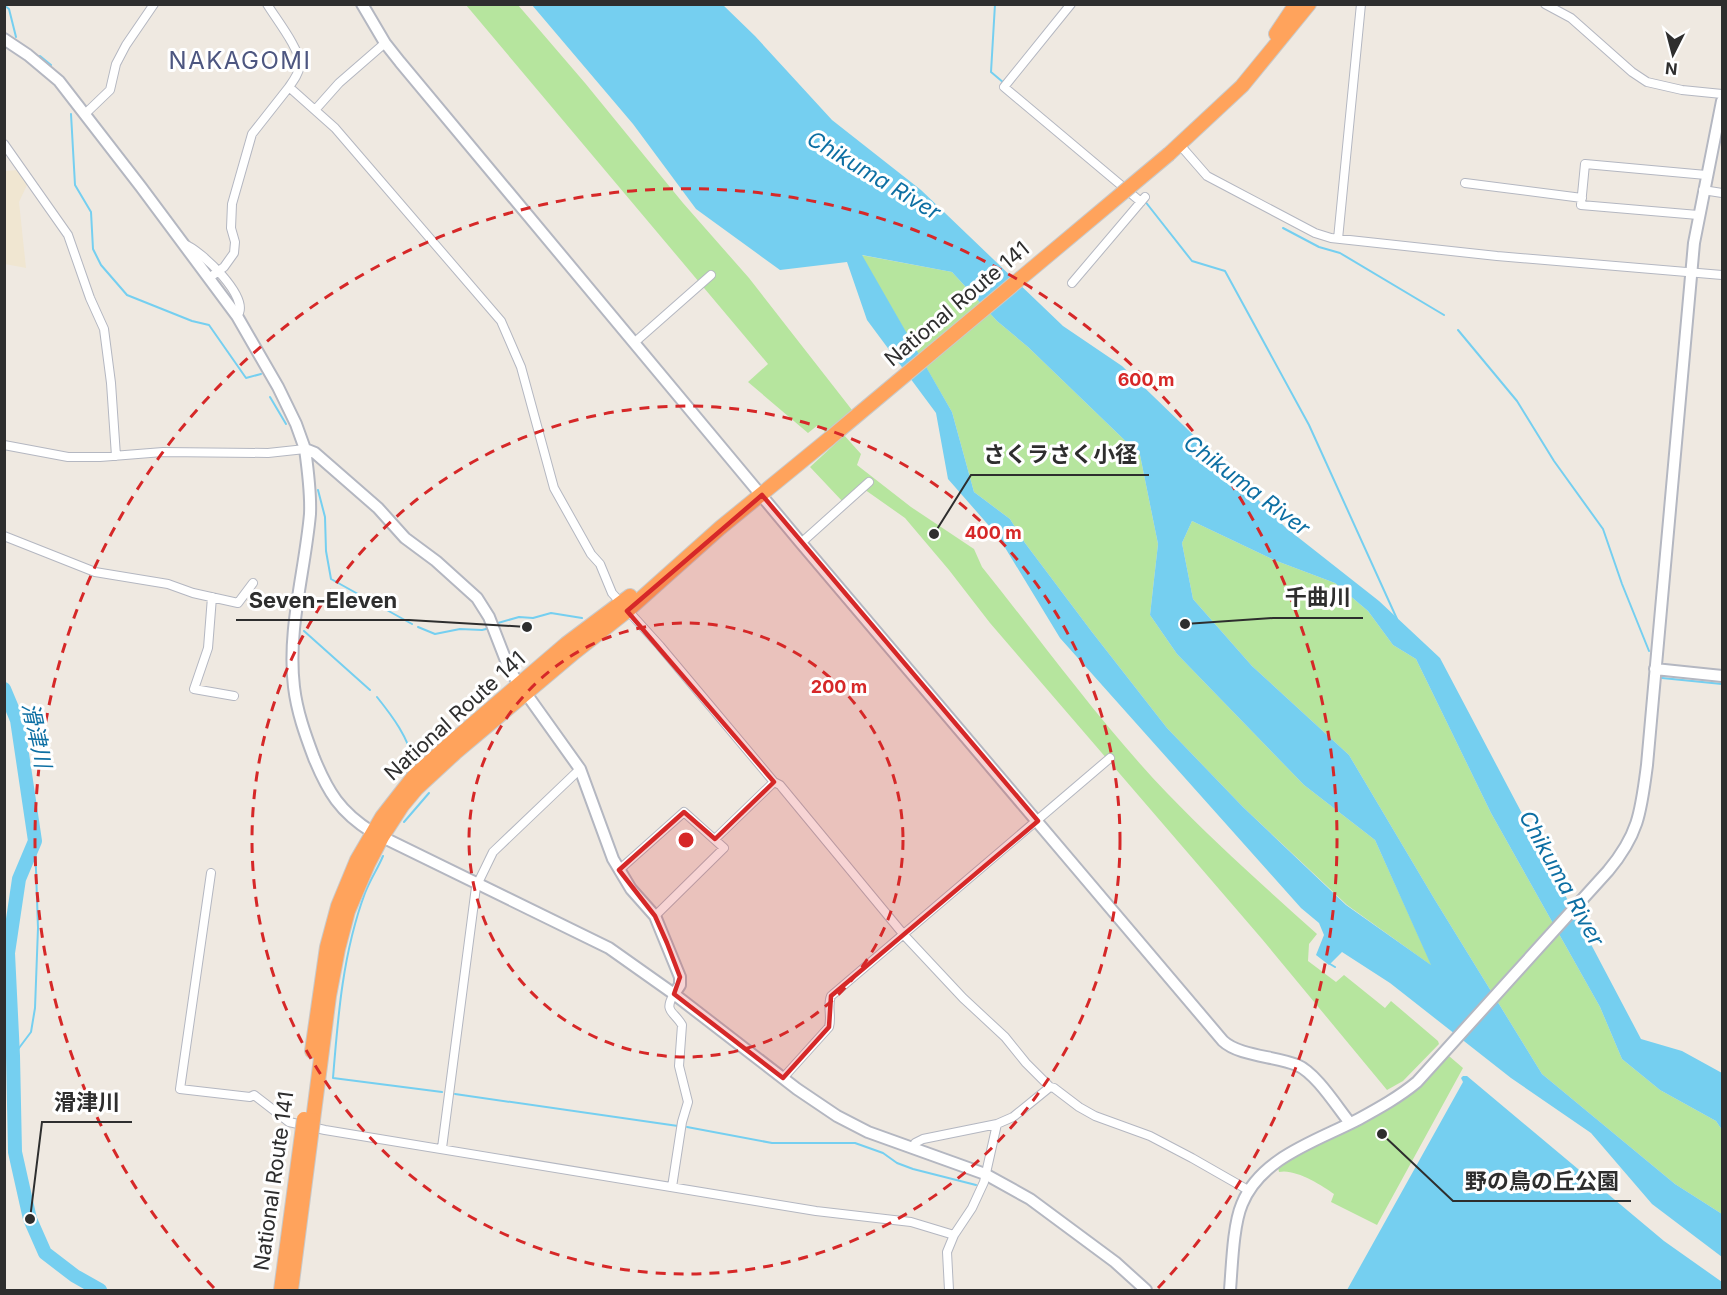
<svg xmlns="http://www.w3.org/2000/svg" width="1727" height="1295" font-family="Inter,'Noto Sans JP',sans-serif">
	<style>
		.education { fill: #f0e6d1 }
		.green { fill: #b6e59e }
		.water { fill: #75cff0; fill-rule: evenodd }
		.lines { fill: none; stroke-linecap: round; stroke-linejoin: round }
		.stream { stroke: #75cff0; stroke-width: 2 }
		.river { stroke: #75cff0; stroke-width: 14 }
		.street-casing { stroke: #b4b7c1; stroke-width: 10 }
		.secondary-casing { stroke: #b4b7c1; stroke-width: 14 }
		.highway-casing { stroke: #c9c9c9; stroke-width: 16 }
		.street { stroke: #fff; stroke-width: 8 }
		.secondary { stroke: #fff; stroke-width: 10 }
		.highway { stroke: #ffa35c; stroke-width: 14 }
		.highway-bridge-casing { stroke: #c9c9c9; stroke-width: 16; stroke-linecap: butt }
		.highway-bridge { stroke: #ffa35c; stroke-width: 14 }
		.marked { fill: #d62828; fill-opacity: 0.2; stroke: #d62828; stroke-width: 4.5; stroke-linejoin: round }
		.ring { fill: none; stroke: #d62828; stroke-width: 3; stroke-dasharray: 10 8 }
		.labels { text-anchor: middle; stroke-width: 6; stroke-linejoin: round; paint-order: stroke }
		.street-label { font-size: 21px; fill: #2e2e2e; stroke: #fff }
		.water-label { font-size: 22px; font-style: italic; fill: #0d6fa3; stroke: #fff }
		.quarter-label { font-size: 24px; letter-spacing: 1.5px; fill: #4d5680; stroke: #fff }
		.centre { fill: #d62828; stroke: #fff; stroke-width: 3 }
		.ring-label { font-size: 18px; text-anchor: middle; font-weight: bold; fill: #d62828; stroke: #fff; stroke-width: 6; stroke-linejoin: round; paint-order: stroke }
		.leader { fill: none; stroke: #2e2e2e; stroke-width: 2 }
		.callout-dot { fill: #2e2e2e; stroke: #fff; stroke-width: 2 }
		.callout-label { font-size: 22px; text-anchor: middle; font-weight: bold; fill: #2e2e2e; stroke: #fff; stroke-width: 6; stroke-linejoin: round; paint-order: stroke }
	</style>
	<rect width="100%" height="100%" fill="#efe9e1"/>
	<path class="education" d="M 18,170 L 27,185 L 19,202 L 26,268 L 5,264 L 5,171 Z"/>
	<path class="green" d="M 466,5 L 518,5 L 585,83 L 683,203 L 749,278 L 852,410 L 835,425 L 861,454 L 857,465 L 911,507 L 974,549 L 982,567 C 1043,643 1100,723 1167,793 C 1215,843 1266,888 1317,934 L 1309,944 L 1308,961 L 1336,982 L 1344,975 L 1385,1008 L 1391,1001 L 1438,1041 L 1439,1044 L 1403,1081 L 1387,1090 L 1262,939 L 990,623 L 949,570 L 905,518 L 861,487 L 843,502 L 810,467 L 836,443 L 818,425 L 808,433 L 748,382 L 768,364 Z
		M 861,255 L 952,272 L 997,321 L 1028,347 L 1140,455 L 1158,544 L 1150,615 L 1177,654 L 1304,785 L 1375,840 L 1432,966 L 1347,905 L 1243,807 L 1167,728 L 1092,632 L 1025,543 L 1010,519 L 974,492 L 952,412 Z
		M 1192,521 L 1274,560 L 1335,583 L 1368,611 L 1393,645 L 1416,659 L 1491,813 L 1600,1007 L 1622,1059 L 1660,1090 L 1716,1121 L 1722,1130 L 1722,1214 L 1675,1184 L 1542,1074 L 1435,900 L 1349,755 L 1252,666 L 1193,599 L 1182,543 Z
		M 1449,1056 L 1463,1068 L 1377,1225 L 1331,1202 L 1334,1194 C 1322,1185 1294,1168 1279,1172 L 1278,1167 L 1295,1155 L 1401,1101 L 1416,1090 Z"/>
	<path class="water" d="M 532,5 L 723,5 L 755,36 L 832,120 L 921,190 L 1063,326 L 1122,366 L 1213,454 L 1285,527 L 1379,601 L 1440,658 L 1641,1039 L 1682,1051 L 1722,1073 L 1722,1130 L 1716,1121 L 1660,1090 L 1622,1059 L 1600,1007 L 1491,813 L 1416,659 L 1393,645 L 1368,611 L 1335,583 L 1274,560 L 1192,521 L 1182,543 L 1193,599 L 1252,666 L 1349,755 L 1435,900 L 1542,1074 L 1675,1184 L 1722,1214 L 1722,1257 L 1652,1204 L 1591,1133 L 1511,1078 L 1390,983 L 1342,952 L 1329,965 L 1316,955 L 1324,935 L 1319,923 L 1301,908 L 1060,638 L 998,536 L 948,479 L 936,413 L 867,320 L 847,262 L 780,270 L 696,209 L 633,124 ZM 862,255 L 952,272 L 997,321 L 1028,347 L 1140,455 L 1158,544 L 1150,615 L 1177,654 L 1304,785 L 1375,840 L 1431,965 L 1346,905 L 1243,807 L 1167,728 L 1092,632 L 1025,543 L 1010,519 L 974,492 L 952,412 Z
		M 1463,1076 L 1467,1076 L 1664,1241 L 1722,1282 L 1722,1290 L 1347,1290 L 1463,1082 L 1461,1078 Z"/>
	<g class="lines">
		<path class="stream" d="M 995,4 L 991,72 L 1004,83
			M 4,5 L 9,9 L 16,37
			M 40,56 L 51,65
			M 71,114 L 75,185 L 91,212 L 93,249 L 101,265 L 127,295 L 192,321 L 209,325 L 246,378 L 261,374
			M 1144,200 L 1192,261 L 1225,271 L 1309,425 L 1397,619
			M 1283,228 L 1319,247 L 1340,253 L 1444,315
			M 1458,330 L 1517,401 L 1554,461 L 1603,529 L 1622,584 L 1649,651
			M 270,397 L 286,424
			M 318,490 L 325,517 L 326,551 L 331,579 L 367,599
			M 376,604 L 412,624
			M 498,623 L 519,617 L 533,618 L 551,613 L 582,618
			M 418,627 L 435,634 L 460,629 L 482,630 L 490,628
			M 304,631 L 370,690
			M 1662,678 L 1722,684
			M 377,697 C 393,717 408,737 414,763
			M 404,822 L 429,793
			M 383,856 C 378,868 370,880 365,893 C 343,952 338,1015 333,1078 L 442,1092
			M 1330,964 L 1335,967
			M 4,1048 L 13,1056 L 31,1032 L 35,1008 L 38,928 L 35,841
			M 455,1094 L 678,1126
			M 687,1127 L 772,1143 L 855,1143 L 883,1153 L 897,1163 L 913,1169 L 976,1185"/>
		<path class="river" d="M 4,689 L 17,720 L 35,841 L 19,879 L 8,953 L 13,1056 L 15,1152 L 30,1219 L 45,1253 L 75,1276 L 100,1290"/>
		<defs>
			<path id="street" d="M 267,4 C 276,19 300,49 300,65 C 299,73 294,80 289,87 L 335,128 L 501,321 L 521,367 L 554,488 L 591,554 L 600,564 L 612,593 L 660,646 L 774,782 L 780,785 L 904,935 L 963,998 L 1005,1037 L 1026,1063 L 1050,1087 L 1054,1088 L 1079,1107 L 1095,1116 L 1150,1136 L 1192,1158 L 1248,1190
				M 1071,4 L 1004,87 L 1141,202
				M 1545,4 L 1571,18 L 1632,72 L 1647,82 L 1682,90 L 1722,94
				M 315,110 L 339,83 L 385,43
				M 85,114 L 110,90 L 116,64 L 126,45 L 154,4
				M 4,144 L 68,235 L 90,298 L 104,329 L 111,383 L 116,456
				M 1180,145 L 1207,176 L 1315,233 L 1331,238 L 1497,256 L 1722,275
				M 1465,183 L 1582,198
				M 1703,190 L 1722,193
				M 1698,215 L 1581,205 L 1585,164 L 1706,175
				M 1338,239 L 1361,4
				M 184,244 C 201,250 252,299 237,316
				M 209,278 L 224,267 L 234,253 L 235,242 L 231,228 L 232,204 L 252,134 L 289,87
				M 1072,283 L 1145,197
				M 635,342 L 711,275
				M 4,445 L 68,457 L 100,457 L 163,452 L 268,453 L 305,449
				M 4,536 L 95,572 L 168,584 L 193,593 L 238,603 L 253,583
				M 801,543 L 869,482
				M 212,597 L 208,648 L 194,689 L 234,696
				M 715,839 L 774,782
				M 619,870 L 684,812 L 724,848 L 655,916
				M 211,873 L 180,1089 L 250,1097 L 254,1095 L 289,1122 L 325,1130 L 816,1211 L 911,1222 L 954,1235
				M 783,1078 L 829,1027 C 832,1016 827,1006 831,996 L 1110,758
				M 442,1148 L 476,887 L 493,852 L 580,769
				M 914,1148 L 915,1143 L 923,1139 L 997,1124
				M 672,1187 L 682,1122 L 688,1102 L 679,1066 L 682,1025 C 674,1011 663,1012 674,994
				M 949,1290 L 947,1252 L 954,1235 L 972,1208 L 984,1182 L 997,1124 L 1013,1117 L 1050,1087"/>
			<path id="secondary" d="M 362,4 L 385,43 L 400,62 L 801,543 L 1223,1041 C 1239,1056 1275,1056 1297,1065 C 1316,1073 1337,1107 1350,1123
				M 4,39 L 28,55 L 59,81 L 141,187 L 237,316 L 278,387 L 296,424 L 305,449 L 315,453 L 378,508 L 405,538 L 436,561 L 477,598 L 489,617 L 510,671 L 580,769 L 613,859 L 631,889 L 655,916 L 680,977 L 680,985 L 674,994 L 797,1089 L 837,1116 L 868,1132 L 985,1174 L 1030,1199 L 1115,1262 L 1146,1290
				M 305,449 C 308,471 311,492 310,514 C 305,571 287,630 294,687 C 297,712 305,734 314,758 C 328,792 340,812 372,832 L 609,948 L 674,994
				M 1655,669 L 1722,676
				M 1230,1290 C 1232,1266 1233,1225 1242,1204 C 1261,1157 1317,1141 1359,1119 C 1379,1108 1399,1097 1417,1082 L 1608,871 C 1639,834 1641,811 1647,765 L 1694,243 L 1722,101"/>
			<path id="highway" d="M 1276,34 L 1296,4
				M 1169,154 L 1242,86 L 1309,4
				M 312,1051 L 327,947 L 338,906 L 357,860 L 382,817 L 414,776 L 453,741 L 566,644 L 630,596
				M 313,1120 L 329,996 L 338,949 L 348,911 L 368,864 L 382,837 L 402,806 L 417,788 L 455,753 L 575,652 L 627,611 L 720,528 L 830,438"/>
		</defs>
		<use href="#street" class="street-casing"/>
		<use href="#secondary" class="secondary-casing"/>
		<use href="#highway" class="highway-casing"/>
		<use href="#street" class="street"/>
		<use href="#secondary" class="secondary"/>
		<use href="#highway" class="highway"/>
		<defs>
			<path id="highway-bridge" d="M 830,438 L 1169,154
				M 281,1290 L 304,1119
				M 291,1290 L 313,1120"/>
		</defs>
		<use href="#highway-bridge" class="highway-bridge-casing"/>
		<use href="#highway-bridge" class="highway-bridge"/>
	</g>
	<path class="marked" d="M 762,495 L 1038,821 L 831,996 L 829,1027 L 783,1078 L 674,994 L 680,977 L 667,943 L 655,916 L 619,870 L 684,812 L 715,839 L 774,782 L 627,611 Z"/>
	<g class="ring">
		<circle cx="686" cy="840" r="217"/>
		<circle cx="686" cy="840" r="434"/>
		<path d="M214 1288A651 651 0 1 1 1158 1288"/>
	</g>
	<g class="labels">
		<g class="street-label">
			<text transform="translate(957 304) rotate(-40)" y="7">National Route 141</text>
			<text transform="translate(455 716) rotate(-42)" y="7">National Route 141</text>
			<text transform="translate(274 1181) rotate(-82)" y="7">National Route 141</text>
		</g>
		<g class="water-label">
			<text transform="translate(874 175) rotate(31)" y="8">Chikuma River</text>
			<text transform="translate(1247 485) rotate(37)" y="8">Chikuma River</text>
			<text transform="translate(37 735) rotate(78)" y="8">滑津川</text>
			<text transform="translate(1562 878) rotate(61)" y="8">Chikuma River</text>
		</g>
		<g class="quarter-label">
			<text x="240" y="69">NAKAGOMI</text>
		</g>
	</g>
	<circle cx="686" cy="840" r="9" class="centre"/>
	<g class="ring-label">
		<text x="1146" y="386">600 m</text>
		<text x="993" y="539">400 m</text>
		<text x="839" y="693">200 m</text>
	</g>
	<path class="leader" d="M934 534L971 475H1149M1185 624L1273 618H1363M527 627L409 620H236M30 1219L42 1122H132M1382 1134L1453 1201H1631"/>
	<g class="callout-dot">
		<circle cx="934" cy="534" r="6"/>
		<circle cx="1185" cy="624" r="6"/>
		<circle cx="527" cy="627" r="6"/>
		<circle cx="30" cy="1219" r="6"/>
		<circle cx="1382" cy="1134" r="6"/>
	</g>
	<g class="callout-label">
		<text x="1060" y="462">さくラさく小径</text>
		<text x="1318" y="605">千曲川</text>
		<text x="323" y="608">Seven-Eleven</text>
		<text x="87" y="1110">滑津川</text>
		<text x="1542" y="1189">野の鳥の丘公園</text>
	</g>
	<rect width="1727" height="1295" fill="none" stroke="#2e2e2e" stroke-width="12"/>
	<g transform="translate(1673 54) rotate(186)" stroke="#ffffff" stroke-width="4.5" paint-order="stroke">
	<path d="M0-4.5L10 22L0 15L-10 22Z" fill="#2e2e2e"/>
	<text y="-9" font-size="16" font-weight="bold" text-anchor="middle" fill="#2e2e2e">N</text>
	</g>
</svg>
